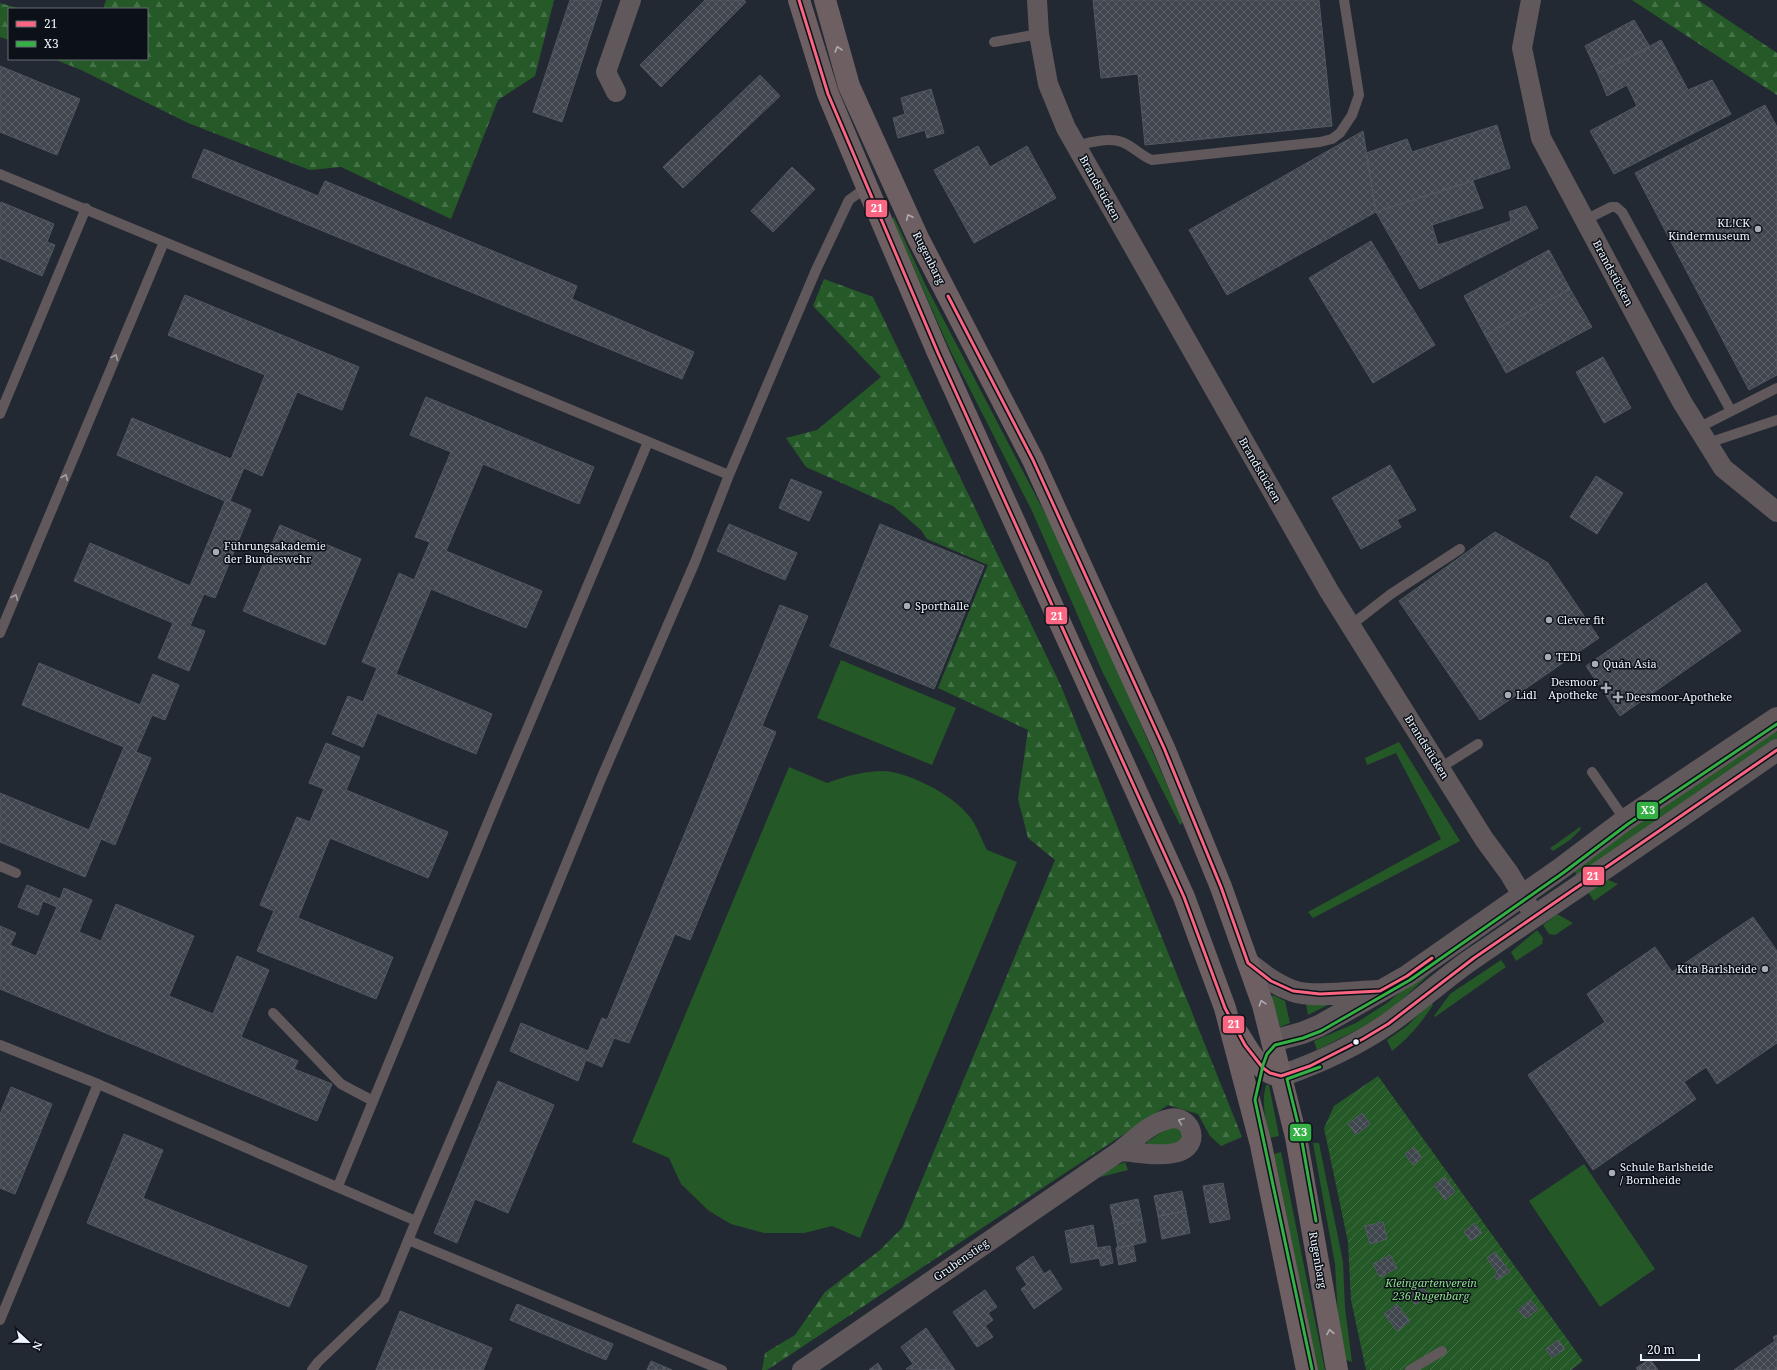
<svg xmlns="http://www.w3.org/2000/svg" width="1777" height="1370" font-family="'Noto Serif',serif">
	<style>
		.green { fill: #255827 }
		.forest { fill: url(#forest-firs) }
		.garden { fill: url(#garden-furrows) }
		.building { fill: url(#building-cross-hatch); stroke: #525860 }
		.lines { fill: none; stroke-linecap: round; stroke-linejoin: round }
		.service { stroke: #61585c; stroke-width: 10 }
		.minor { stroke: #61585c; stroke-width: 20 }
		.tertiary { stroke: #61585c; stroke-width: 22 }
		.primary { stroke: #6e5f63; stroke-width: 22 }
		.bus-1-casing { stroke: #0c1118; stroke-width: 6 }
		.bus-2-casing { stroke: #0c1118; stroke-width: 6 }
		.bus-1 { stroke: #fa6682; stroke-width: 3 }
		.bus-2 { stroke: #34b044; stroke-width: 3 }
		.oneway { stroke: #aeaab0 }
		.oneway2 { stroke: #a19fa5 }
		.poi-dot { fill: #a8aeb7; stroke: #0c1118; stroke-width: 1.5 }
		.bus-dot { fill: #eff5fe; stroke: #0c1118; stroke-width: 1.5 }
		.labels { text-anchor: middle; stroke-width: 3; stroke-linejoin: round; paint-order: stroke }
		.street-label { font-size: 11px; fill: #eff5fe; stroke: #0c1118 }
		.poi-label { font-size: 11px; fill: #eff5fe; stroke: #0c1118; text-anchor: start }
		.park-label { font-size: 11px; font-style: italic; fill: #8cdf8a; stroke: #0c1118 }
		.line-badge { stroke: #0c1118; stroke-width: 1.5 }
		.badge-label { font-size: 11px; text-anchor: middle; font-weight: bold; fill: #fff }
	</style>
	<defs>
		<pattern id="forest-firs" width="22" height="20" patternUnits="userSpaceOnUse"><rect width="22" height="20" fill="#255a28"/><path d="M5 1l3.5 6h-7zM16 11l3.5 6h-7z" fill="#457248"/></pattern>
		<pattern id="garden-furrows" width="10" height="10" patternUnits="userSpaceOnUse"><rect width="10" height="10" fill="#255827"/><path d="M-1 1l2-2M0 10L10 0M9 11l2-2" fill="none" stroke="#457147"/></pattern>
		<pattern id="building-cross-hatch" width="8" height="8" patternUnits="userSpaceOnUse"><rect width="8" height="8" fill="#40464d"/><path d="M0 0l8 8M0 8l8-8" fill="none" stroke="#5c6168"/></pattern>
	</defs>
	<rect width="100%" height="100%" fill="#232932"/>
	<path class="green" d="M 894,217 L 926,286 L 1072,565 L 1183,822 L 1180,825 L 1102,671 L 1032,511 L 950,350 L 892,219 Z
		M 841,660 L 956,708 L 932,765 L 817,718 Z
		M 1774,729 L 1777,733 L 1777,743 L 1579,879 L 1573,869 Z
		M 1399,742 L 1460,841 L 1313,918 L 1308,912 L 1441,839 L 1396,753 L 1367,765 L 1365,758 Z
		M 789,767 L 827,783 C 845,776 864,771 884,771 C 911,773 953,795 970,817 C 977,826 981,839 987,850 L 1017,862 L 860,1238 L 832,1226 L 804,1233 L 764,1233 L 731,1224 L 709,1211 L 681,1184 L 669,1158 L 632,1142 Z
		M 1580,827 L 1581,829 L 1570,840 L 1553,851 L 1550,848 Z
		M 1604,878 L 1618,884 L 1594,901 L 1587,890 Z
		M 1557,914 L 1573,923 L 1555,935 L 1549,934 L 1543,925 Z
		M 1537,930 L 1543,938 L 1542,944 L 1516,961 L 1511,952 Z
		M 1501,960 L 1506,967 L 1435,1017 L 1434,1016 L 1450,994 Z
		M 1433,965 L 1435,969 L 1392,1009 L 1359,1029 L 1317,1050 L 1314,1041 L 1356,1023 L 1387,1003 Z
		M 1273,995 L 1285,1001 L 1290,1023 L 1280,1027 L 1271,998 Z
		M 1431,1002 L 1433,1005 C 1421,1023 1410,1037 1392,1051 L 1387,1040 L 1407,1026 Z
		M 1306,1004 L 1330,1004 L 1308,1015 Z
		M 1266,1085 L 1269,1085 L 1279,1136 L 1269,1138 C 1266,1120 1261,1103 1266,1085 Z
		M 1177,1127 L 1183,1134 L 1180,1143 L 1149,1147 L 1147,1142 L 1166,1129 Z
		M 1313,1143 L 1319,1143 L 1343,1262 L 1345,1308 L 1352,1362 L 1344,1359 L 1338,1318 L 1335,1264 Z
		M 1281,1152 L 1325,1370 L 1318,1370 L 1274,1154 Z
		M 1125,1162 L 1128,1170 L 1092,1179 L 1108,1169 Z
		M 1584,1164 L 1655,1269 L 1600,1307 L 1529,1201 Z"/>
	<path class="forest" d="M 106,0 L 554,0 L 535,76 L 498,100 L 451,219 L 341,167 L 310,170 L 188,123 L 81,70 L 54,59 L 147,59 L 147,9 L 103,9 Z
		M 1632,0 L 1698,0 L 1777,53 L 1777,95 Z
		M 0,3 L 21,9 L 9,9 L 9,40 L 0,37 Z
		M 824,279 L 873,297 L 1061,686 L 1242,1137 L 1221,1146 L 1210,1136 L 1198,1114 L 1168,1105 L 767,1370 L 762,1370 L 765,1353 L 795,1335 L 825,1292 L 879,1251 L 902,1228 L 1055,860 L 1028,838 L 1018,799 L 1028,730 L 938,688 L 988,565 L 927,539 L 921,530 L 893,506 L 806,467 L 786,438 L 817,430 L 881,377 L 813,306 Z"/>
	<path class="garden" d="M 1378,1076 L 1583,1361 L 1571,1370 L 1366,1370 L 1351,1300 L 1348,1242 L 1324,1128 L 1334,1106 Z"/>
	<path class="building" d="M 570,0 L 602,0 L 562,122 L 533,112 Z
		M 705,0 L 744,0 L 746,2 L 661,87 L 640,65 Z
		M 1093,0 L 1319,0 L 1332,126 L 1145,145 L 1138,74 L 1101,78 Z
		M 1634,20 L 1650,47 L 1598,74 L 1585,46 Z
		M 1661,40 L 1688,90 L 1712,80 L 1731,114 L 1614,174 L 1590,131 L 1637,106 L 1627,85 L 1607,96 L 1598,74 Z
		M 0,66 L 80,99 L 57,155 L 0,132 Z
		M 760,75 L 780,96 L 683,188 L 663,167 Z
		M 931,89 L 944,133 L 927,138 L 925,130 L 898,138 L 893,118 L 905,114 L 901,98 Z
		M 1765,105 L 1777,127 L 1777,375 L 1749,390 L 1635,173 Z
		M 1497,125 L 1510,168 L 1376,212 L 1366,153 L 1407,139 L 1412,152 Z
		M 1363,131 L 1376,212 L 1227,295 L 1189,230 Z
		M 978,146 L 990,167 L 1027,146 L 1056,198 L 974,243 L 934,170 Z
		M 204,149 L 318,196 L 325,181 L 577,286 L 572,299 L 694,352 L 682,379 L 192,177 Z
		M 792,167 L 815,189 L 773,232 L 751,211 Z
		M 1473,181 L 1483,208 L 1432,225 L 1438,245 L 1511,221 L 1509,212 L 1526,206 L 1538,228 L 1420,289 L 1376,212 Z
		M 1,202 L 54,224 L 47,242 L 55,245 L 42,276 L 0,258 L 0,205 Z
		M 1371,241 L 1435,345 L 1373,383 L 1309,278 Z
		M 1549,250 L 1570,289 L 1485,335 L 1464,296 Z
		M 1570,289 L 1592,327 L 1506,373 L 1485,335 Z
		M 185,295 L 359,367 L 342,410 L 297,392 L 262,476 L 244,468 L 230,501 L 251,510 L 215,598 L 204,594 L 190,626 L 205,631 L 189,671 L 158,658 L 173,623 L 74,581 L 90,543 L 190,586 L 225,501 L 117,455 L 132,418 L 231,459 L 265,375 L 168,335 Z
		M 1603,357 L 1631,408 L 1604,423 L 1576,372 Z
		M 426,397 L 594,467 L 579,504 L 483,464 L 446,551 L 542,591 L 526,628 L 431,589 L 396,674 L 492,714 L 476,754 L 377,713 L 363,747 L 332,734 L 348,696 L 363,702 L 377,668 L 362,662 L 399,573 L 414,580 L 430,542 L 415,537 L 451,452 L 410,435 Z
		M 1390,465 L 1416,510 L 1397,520 L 1401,527 L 1361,549 L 1332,498 Z
		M 1596,476 L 1623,493 L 1597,534 L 1570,517 Z
		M 791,479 L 822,492 L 809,521 L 779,508 Z
		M 729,524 L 797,553 L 785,580 L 717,551 Z
		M 880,524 L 984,566 L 934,689 L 830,646 Z
		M 280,525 L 361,559 L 325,645 L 243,611 Z
		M 1495,532 L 1548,563 L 1599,638 L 1480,720 L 1399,601 Z
		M 1706,583 L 1741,631 L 1620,716 L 1586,666 Z
		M 780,605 L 808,616 L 762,726 L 776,732 L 690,940 L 675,934 L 629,1043 L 614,1038 L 602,1067 L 586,1060 L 578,1081 L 510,1051 L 521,1023 L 588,1051 L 602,1018 L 607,1020 Z
		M 39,663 L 140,705 L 153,674 L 179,685 L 165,720 L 152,715 L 136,752 L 151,758 L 115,845 L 101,839 L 85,877 L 0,842 L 0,793 L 89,830 L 124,747 L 22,705 Z
		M 326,743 L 360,757 L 346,790 L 448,832 L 428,878 L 330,838 L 298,918 L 393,957 L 376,999 L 257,951 L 274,911 L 260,905 L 297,817 L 310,822 L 324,789 L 309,783 Z
		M 27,885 L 60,899 L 64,888 L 92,900 L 79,932 L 101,941 L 116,904 L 194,936 L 169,996 L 213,1014 L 237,956 L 269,970 L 241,1037 L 298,1061 L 294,1069 L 332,1084 L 317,1121 L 0,989 L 0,926 L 16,933 L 10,945 L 36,956 L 57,907 L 43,901 L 38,915 L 18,907 Z
		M 1753,917 L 1777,951 L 1777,1043 L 1717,1084 L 1706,1067 L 1684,1082 L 1696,1099 L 1593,1170 L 1528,1075 L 1605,1022 L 1587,994 L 1655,947 L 1672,972 Z
		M 498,1081 L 554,1105 L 508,1213 L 475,1199 L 457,1243 L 434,1233 Z
		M 11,1087 L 52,1104 L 15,1194 L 0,1188 L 0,1114 Z
		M 1362,1113 L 1370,1124 L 1356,1135 L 1348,1124 Z
		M 124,1134 L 163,1150 L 143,1198 L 307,1266 L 289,1307 L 87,1223 Z
		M 1414,1147 L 1422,1158 L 1413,1165 L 1405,1154 Z
		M 1445,1177 L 1455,1192 L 1445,1200 L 1434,1185 Z
		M 1223,1183 L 1230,1219 L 1210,1223 L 1203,1186 Z
		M 1182,1191 L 1186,1211 L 1158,1216 L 1154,1196 Z
		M 1138,1199 L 1142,1219 L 1114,1225 L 1110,1205 Z
		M 1186,1211 L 1190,1233 L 1162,1239 L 1158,1216 Z
		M 1142,1219 L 1146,1242 L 1118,1248 L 1114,1225 Z
		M 1383,1222 L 1387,1239 L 1370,1244 L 1365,1226 Z
		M 1474,1223 L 1482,1233 L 1471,1241 L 1464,1232 Z
		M 1093,1225 L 1099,1258 L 1071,1263 L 1065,1231 Z
		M 1133,1245 L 1136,1261 L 1119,1265 L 1116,1248 Z
		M 1110,1246 L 1113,1263 L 1101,1266 L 1097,1248 Z
		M 1495,1252 L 1510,1272 L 1497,1280 L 1494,1276 L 1497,1272 L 1487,1258 Z
		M 1390,1255 L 1397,1268 L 1380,1277 L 1373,1264 Z
		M 1033,1256 L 1044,1274 L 1050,1270 L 1062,1289 L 1034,1309 L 1021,1289 L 1027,1285 L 1016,1268 Z
		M 1422,1285 L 1429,1296 L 1415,1305 L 1408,1294 Z
		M 985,1290 L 997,1307 L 988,1313 L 993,1320 L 985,1326 L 993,1337 L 977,1347 L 953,1312 Z
		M 1530,1300 L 1538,1309 L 1526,1319 L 1518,1310 Z
		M 517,1304 L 613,1344 L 606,1360 L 510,1320 Z
		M 1397,1304 L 1410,1321 L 1397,1331 L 1384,1314 Z
		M 400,1311 L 492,1348 L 483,1370 L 376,1370 Z
		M 926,1328 L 955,1370 L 906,1369 L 913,1364 L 901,1347 Z
		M 1777,1335 L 1777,1370 L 1734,1370 L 1775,1341 L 1773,1337 Z
		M 1558,1340 L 1565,1349 L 1552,1358 L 1546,1349 Z
		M 1650,1359 L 1658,1370 L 1638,1370 L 1636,1368 Z
		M 651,1361 L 672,1370 L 647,1370 Z
		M 878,1363 L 882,1370 L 869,1370 Z"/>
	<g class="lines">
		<path class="service" d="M 994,42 L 1039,34
			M 1076,145 C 1090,143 1108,137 1122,142 C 1133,146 1141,156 1152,160 L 1320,142 L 1332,139 L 1340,133 L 1352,115 L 1359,95 L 1344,0
			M 0,174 L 729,475
			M 1585,220 L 1611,207 L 1616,207 L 1622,212 L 1731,411
			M 0,414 L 86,208
			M 1698,428 L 1777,388
			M 1708,443 L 1777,420
			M 1351,625 L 1391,594 L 1460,549
			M 0,633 L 164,242
			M 1440,768 L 1478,744
			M 1592,772 L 1625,820
			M 0,866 L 16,873
			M 273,1013 L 341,1084 L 373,1101
			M 0,1045 L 98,1084 L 416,1221
			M 338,1186 L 494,808 L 648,442
			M 408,1240 L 722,1370
			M 0,1320 L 98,1084
			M 312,1370 L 318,1362 L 384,1299 L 416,1221 L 508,1006 L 601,779 L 695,562 L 729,475 L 816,270 L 849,200 L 867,187
			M 1410,1370 L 1442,1351"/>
		<path class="minor" d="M 1037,0 L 1039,34 L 1048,84 L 1066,128 L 1329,591 L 1484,839 L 1509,873 L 1535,917
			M 1531,0 L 1522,48 L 1541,138 L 1682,402 L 1723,468 L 1777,512
			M 616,92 L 606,72 L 631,0
			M 802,1370 L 1120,1151 C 1134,1140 1150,1123 1169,1119 C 1190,1114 1201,1142 1181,1151 C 1163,1158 1138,1152 1120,1151"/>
		<path class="tertiary" d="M 1248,963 C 1262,974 1276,985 1293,991 C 1313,998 1354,992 1377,991
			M 1272,1041 L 1302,1033 L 1319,1026 L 1407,976 L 1560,869 L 1625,820 L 1777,718
			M 1281,1076 C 1318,1063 1356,1046 1389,1023 C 1419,1002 1445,977 1475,957 C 1576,888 1677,820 1777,750"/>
		<path class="primary" d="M 799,0 L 828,94 L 867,187 L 938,353 L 1184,897 L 1225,1008 L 1261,1145 L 1307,1370
			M 825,0 L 849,86 L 918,238 L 1033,460 L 1164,748 L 1221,887 L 1263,1005 L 1296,1137 L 1337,1370
			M 1239,1035 C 1249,1051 1260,1074 1281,1076"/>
		<defs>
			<path id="bus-1" d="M 799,0 L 828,94 L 938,353 L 1184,897 L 1225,1008 L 1245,1045 L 1263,1068 L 1270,1073 L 1281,1076 L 1310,1066 L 1363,1039 L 1388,1024 L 1474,958 L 1777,750
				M 948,296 L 1033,460 L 1164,748 L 1221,887 L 1248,963 L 1271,981 L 1293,991 L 1320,994 L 1380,991 L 1407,976 L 1432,958"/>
			<path id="bus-2" d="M 1316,1221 L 1301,1136 L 1287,1079 L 1320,1067
				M 1312,1369 L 1255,1100 L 1263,1065 L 1267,1054 L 1275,1045 L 1303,1038 L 1321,1031 L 1410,980 L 1563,873 L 1628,824 L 1777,724"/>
		</defs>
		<use href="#bus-1" class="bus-1-casing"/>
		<use href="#bus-2" class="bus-2-casing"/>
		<use href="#bus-1" class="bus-1"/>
		<use href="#bus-2" class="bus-2"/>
	</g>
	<defs><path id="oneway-chevron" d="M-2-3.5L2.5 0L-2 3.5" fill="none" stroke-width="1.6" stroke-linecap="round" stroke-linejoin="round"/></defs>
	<g class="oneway">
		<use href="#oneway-chevron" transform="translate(838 49) rotate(-106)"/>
		<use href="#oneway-chevron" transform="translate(909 217) rotate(-115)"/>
		<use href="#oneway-chevron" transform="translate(1262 1003) rotate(-108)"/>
		<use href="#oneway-chevron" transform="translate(1330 1332) rotate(-100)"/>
	</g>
	<g class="oneway2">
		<use href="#oneway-chevron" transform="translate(115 357) rotate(-67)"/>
		<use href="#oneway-chevron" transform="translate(65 477) rotate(-67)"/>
		<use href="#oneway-chevron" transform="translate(15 597) rotate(-67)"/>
		<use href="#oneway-chevron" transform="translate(1181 1121) rotate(-157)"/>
	</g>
	<g class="poi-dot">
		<circle cx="1758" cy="229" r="4"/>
		<circle cx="216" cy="552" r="4"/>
		<circle cx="907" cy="606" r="4"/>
		<circle cx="1549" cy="620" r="4"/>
		<circle cx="1548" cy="657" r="4"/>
		<circle cx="1595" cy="664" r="4"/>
		<path d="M1604 682h4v4h4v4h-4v4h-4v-4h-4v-4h4z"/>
		<circle cx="1508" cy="695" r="4"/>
		<path d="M1616 691h4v4h4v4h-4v4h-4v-4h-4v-4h4z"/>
		<circle cx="1765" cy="969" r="4"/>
		<circle cx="1612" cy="1173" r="4"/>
	</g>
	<circle class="bus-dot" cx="1356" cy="1042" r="3.5"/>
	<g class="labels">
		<g class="street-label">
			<text transform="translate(1100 188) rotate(61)" y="4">Brandstücken</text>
			<text transform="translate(929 258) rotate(63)" y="4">Rugenbarg</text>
			<text transform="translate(1613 273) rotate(62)" y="4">Brandstücken</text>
			<text transform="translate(1260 470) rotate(60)" y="4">Brandstücken</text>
			<text transform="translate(1427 747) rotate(58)" y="4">Brandstücken</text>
			<text transform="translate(961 1260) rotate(-35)" y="4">Grubenstieg</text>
			<text transform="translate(1318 1260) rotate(80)" y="4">Rugenbarg</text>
		</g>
		<g class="poi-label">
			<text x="1750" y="227" text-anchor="end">KL!CK<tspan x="1750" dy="13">Kindermuseum</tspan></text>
			<text x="224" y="550">Führungsakademie<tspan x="224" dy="13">der Bundeswehr</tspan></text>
			<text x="915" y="610">Sporthalle</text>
			<text x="1557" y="624">Clever fit</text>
			<text x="1556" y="661">TEDi</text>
			<text x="1603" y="668">Quán Asia</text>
			<text x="1598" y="686" text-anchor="end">Desmoor<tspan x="1598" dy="13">Apotheke</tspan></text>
			<text x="1516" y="699">Lidl</text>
			<text x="1626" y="701">Deesmoor-Apotheke</text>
			<text x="1757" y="973" text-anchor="end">Kita Barlsheide</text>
			<text x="1620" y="1171">Schule Barlsheide<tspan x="1620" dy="13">/ Bornheide</tspan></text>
		</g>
		<g class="park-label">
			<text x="1431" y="1287">Kleingartenverein<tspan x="1431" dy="13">236 Rugenbarg</tspan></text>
		</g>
	</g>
	<g class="line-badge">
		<rect x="865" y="199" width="23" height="19" rx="4" fill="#fa6682"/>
		<rect x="1045" y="606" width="23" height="19" rx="4" fill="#fa6682"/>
		<rect x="1636" y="801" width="23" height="19" rx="4" fill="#34b044"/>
		<rect x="1582" y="866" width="23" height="20" rx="4" fill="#fa6682"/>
		<rect x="1222" y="1015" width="23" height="19" rx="4" fill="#fa6682"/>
		<rect x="1289" y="1123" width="23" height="19" rx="4" fill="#34b044"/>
	</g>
	<g class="badge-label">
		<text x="877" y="212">21</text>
		<text x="1057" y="620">21</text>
		<text x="1648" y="814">X3</text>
		<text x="1593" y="880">21</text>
		<text x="1234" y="1028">21</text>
		<text x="1300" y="1136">X3</text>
	</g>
	<rect x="8" y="8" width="140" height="52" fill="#0c1118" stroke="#676c74"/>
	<rect x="16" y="21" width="20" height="6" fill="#fa6682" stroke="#676c74"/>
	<text x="44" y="28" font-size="12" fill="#eff5fe">21</text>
	<rect x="16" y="41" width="20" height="6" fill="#34b044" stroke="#676c74"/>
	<text x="44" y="48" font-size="12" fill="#eff5fe">X3</text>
	<g transform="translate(28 1342) rotate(112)" stroke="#0c1118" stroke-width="3" paint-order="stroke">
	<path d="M0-3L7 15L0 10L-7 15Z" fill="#eff5fe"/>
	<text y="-6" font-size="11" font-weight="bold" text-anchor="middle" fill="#eff5fe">N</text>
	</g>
	<path d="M1641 1354v6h58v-6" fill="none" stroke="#eff5fe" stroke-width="2"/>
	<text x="1647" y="1354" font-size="12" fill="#eff5fe" stroke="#0c1118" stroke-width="3" paint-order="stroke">20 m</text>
</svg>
